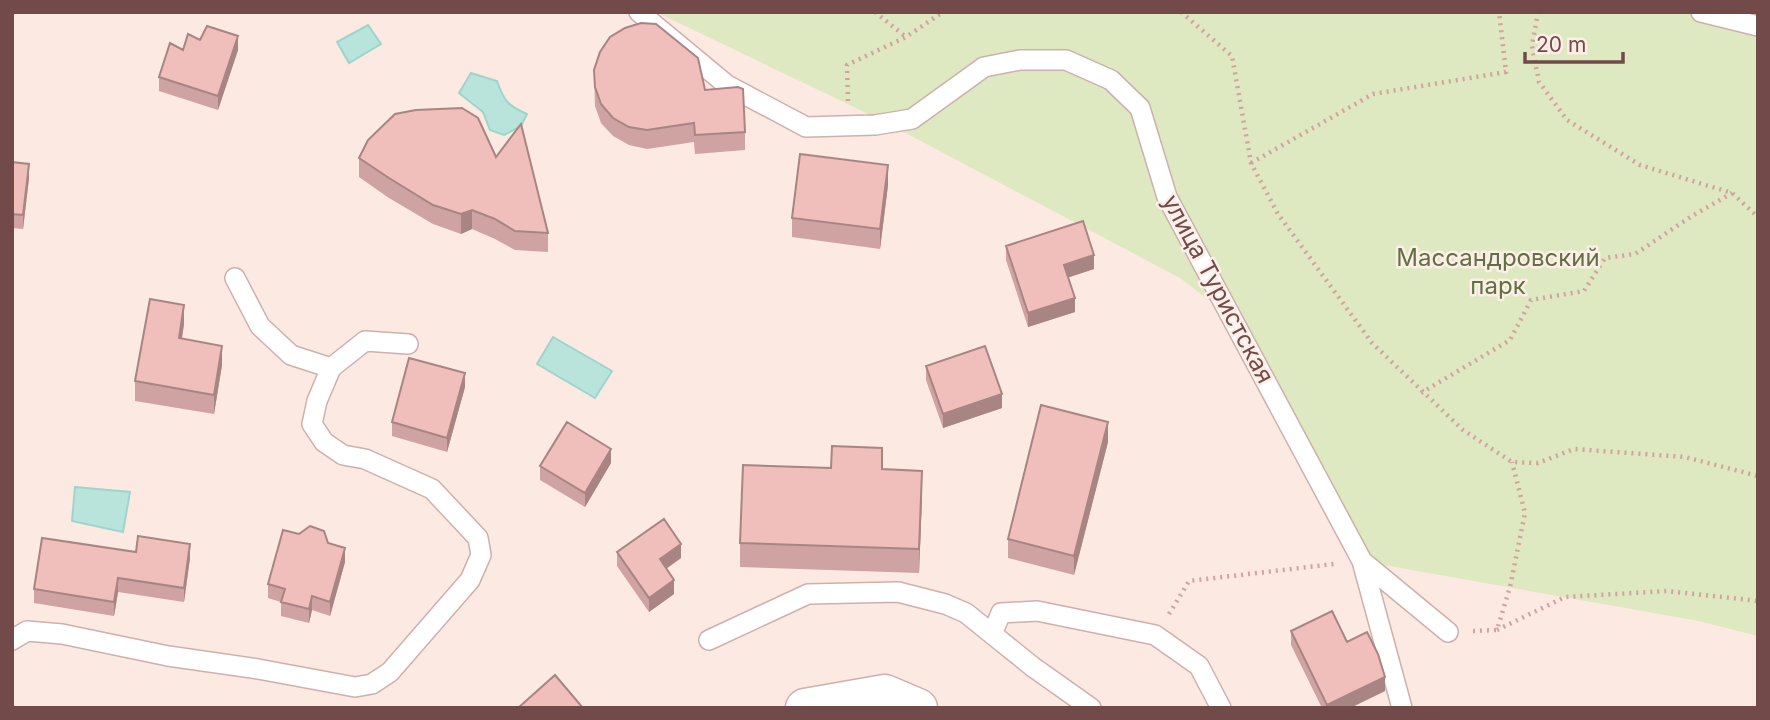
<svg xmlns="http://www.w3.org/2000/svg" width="1770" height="720" font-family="Inter,sans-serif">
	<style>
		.green { fill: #dee8c1 }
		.water { fill: #b8e4db; stroke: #9ed5cb; stroke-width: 2 }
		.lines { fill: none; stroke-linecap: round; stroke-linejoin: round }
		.lane-casing { stroke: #ceb0ac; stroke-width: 22 }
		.street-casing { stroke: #ceb0ac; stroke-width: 41 }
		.path { stroke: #d4a19e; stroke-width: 4.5; stroke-dasharray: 2 5; stroke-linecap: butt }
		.lane { stroke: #fff; stroke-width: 19 }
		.street { stroke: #fff; stroke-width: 38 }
		.wall { fill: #cea3a1 }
		.shaded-wall { fill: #a88583 }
		.building { fill: #f0bebb; stroke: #a88583; stroke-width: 2 }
		.labels { text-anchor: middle; stroke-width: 5; stroke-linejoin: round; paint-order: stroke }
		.park-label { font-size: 24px; fill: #5f7240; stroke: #feeee8 }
		.street-label { font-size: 24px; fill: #724a4a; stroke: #feeee8 }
	</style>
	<rect width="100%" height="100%" fill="#fbe9e2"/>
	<path class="green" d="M 656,12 L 1758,12 L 1758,636 L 1699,621 L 1350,559 L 1230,316 L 1180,278 L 881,120 Z"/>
	<path class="water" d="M 368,25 L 381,44 L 349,63 L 337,42 Z
		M 471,73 L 497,81 C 504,101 508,106 527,114 L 521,126 L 504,135 L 490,130 L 483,112 L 459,93 Z
		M 553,337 L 612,371 L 595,398 L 537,364 Z
		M 75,487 L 130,492 L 123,532 L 72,521 Z"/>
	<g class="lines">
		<defs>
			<path id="lane" d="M 639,12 L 727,85 L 806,127 L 875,125 L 912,119 L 984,67 L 1020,60 L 1066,60 L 1111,80 L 1140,108 L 1167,197 L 1362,561 L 1402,708
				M 1701,12 L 1758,26
				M 235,278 L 260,326 L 291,355 L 331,368
				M 1362,561 L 1448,632
				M 12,640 L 27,631 L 62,634 L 168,656 L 258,669 L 355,687 L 372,684 L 390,672 L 470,580 L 481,555 L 478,538 L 432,489 L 365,459 L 343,455 L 324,442 L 312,424 L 317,401 L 331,368 L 365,341 L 408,344
				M 709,640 L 808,594 L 898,592 L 945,604 L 966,613 L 992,634
				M 1091,708 L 1033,667 L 992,634 L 1001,613 L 1037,611 L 1155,635 L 1199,666 L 1221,708"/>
			<path id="street" d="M 805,708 L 885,694 L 918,708"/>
		</defs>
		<use href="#lane" class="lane-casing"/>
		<use href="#street" class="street-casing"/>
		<path class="path" d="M 875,12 L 906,37
			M 1181,12 L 1232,56 L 1251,163 L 1278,214 L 1372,343 L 1463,430 L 1512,462 L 1538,463 L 1574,449 L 1685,457 L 1758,476
			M 1538,12 L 1532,46 L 1539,82 L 1567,120 L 1640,165 L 1732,193 L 1758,217
			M 848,101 L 847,65 L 906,37 L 943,12
			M 1251,163 L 1373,94 L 1506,72 L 1499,12
			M 1421,393 L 1510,340 L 1531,300 L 1584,291 L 1605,258 L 1635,254 L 1692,216 L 1732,193
			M 1169,614 L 1189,581 L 1334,564
			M 1497,630 L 1565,597 L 1667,591 L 1758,601
			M 1473,631 L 1497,630 L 1510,587 L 1525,513 L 1512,462"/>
		<use href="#lane" class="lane"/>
		<use href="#street" class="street"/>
	</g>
	<path class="wall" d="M 200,40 L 238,50 L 218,110 L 159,91 L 159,77 L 183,50 Z
		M 594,70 L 705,90 L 745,132 L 745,150 L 695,154 L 694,142 L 647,149 L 629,145 L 613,136 L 601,123 L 595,106 Z
		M 496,157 L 548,233 L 548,252 L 515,250 L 495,239 L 472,229 L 461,234 L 433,224 L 389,198 L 359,177 L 359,158 Z
		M 12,162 L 29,178 L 23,229 L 12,228 Z
		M 888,185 L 880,249 L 792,237 L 792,218 Z
		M 1006,246 L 1094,269 L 1068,277 L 1075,312 L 1028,327 L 1006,260 Z
		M 184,324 L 182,338 L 222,365 L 214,414 L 135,401 L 135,381 Z
		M 926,366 L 1002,408 L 943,428 L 926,380 Z
		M 465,387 L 447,452 L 392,436 L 392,422 Z
		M 1108,442 L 1074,575 L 1008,558 L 1008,539 Z
		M 611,463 L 585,507 L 540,480 L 540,466 Z
		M 882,469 L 922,495 L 919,573 L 740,567 L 740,543 Z
		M 328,543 L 345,562 L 330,616 L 312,610 L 309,623 L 281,616 L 281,602 L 268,598 L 268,584 Z
		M 136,552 L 190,558 L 184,602 L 118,592 L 114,616 L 34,603 L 34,589 Z
		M 617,552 L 681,558 L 666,569 L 674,594 L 649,612 L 617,566 Z
		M 1291,631 L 1347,642 L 1385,691 L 1350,708 L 1322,708 L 1291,645 Z"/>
	<path class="shaded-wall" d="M 238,36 L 238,50 L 218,110 L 218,96 Z
		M 29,164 L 29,178 L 23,229 L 23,215 Z
		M 888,165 L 888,185 L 880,249 L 880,229 Z
		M 472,210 L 472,229 L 461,234 L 461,214 Z
		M 1094,255 L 1094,269 L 1064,279 L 1064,265 Z
		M 1075,298 L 1075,312 L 1028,327 L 1028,313 Z
		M 184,305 L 184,324 L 179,357 L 179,338 Z
		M 222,346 L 222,365 L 214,414 L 214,395 Z
		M 465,373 L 465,387 L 447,452 L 447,438 Z
		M 1002,394 L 1002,408 L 943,428 L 943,414 Z
		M 1108,422 L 1108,442 L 1074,575 L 1074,556 Z
		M 611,449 L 611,463 L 585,507 L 585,493 Z
		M 922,471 L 922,495 L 919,573 L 919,549 Z
		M 190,544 L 190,558 L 184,602 L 184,588 Z
		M 681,544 L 681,558 L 660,573 L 660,559 Z
		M 345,548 L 345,562 L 330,616 L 330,602 Z
		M 118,578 L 118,592 L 114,616 L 114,602 Z
		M 674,580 L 674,594 L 649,612 L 649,598 Z
		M 312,596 L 312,610 L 309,623 L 309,609 Z
		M 1385,677 L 1385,691 L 1350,708 L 1327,708 L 1327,705 Z"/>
	<path class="building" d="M 641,23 L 656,24 L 698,58 L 705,90 L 738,87 L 743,89 L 745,132 L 695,135 L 694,123 L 647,130 L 629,127 L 613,118 L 601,104 L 595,87 L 594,70 L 600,52 L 610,37 L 625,28 Z
		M 207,26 L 238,36 L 218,96 L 159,77 L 170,43 L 183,50 L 188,34 L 200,40 Z
		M 462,108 L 478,118 L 496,157 L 521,124 L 548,233 L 515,231 L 495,219 L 472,210 L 461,214 L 433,205 L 389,178 L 359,158 L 368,140 L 395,114 L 416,110 Z
		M 800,154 L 888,165 L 880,229 L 792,218 Z
		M 12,162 L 29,164 L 23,215 L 12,214 Z
		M 1083,221 L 1094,255 L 1064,265 L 1075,298 L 1028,313 L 1006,246 Z
		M 150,299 L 184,305 L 179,338 L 222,346 L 214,395 L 135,381 Z
		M 985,346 L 1002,394 L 943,414 L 926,366 Z
		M 409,358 L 465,373 L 447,438 L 392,422 Z
		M 1041,405 L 1108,422 L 1074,556 L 1008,539 Z
		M 567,422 L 611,449 L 585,493 L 540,466 Z
		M 832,446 L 882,448 L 882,469 L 922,471 L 919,549 L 740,543 L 743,465 L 831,468 Z
		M 664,519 L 681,544 L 660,559 L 674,580 L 649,598 L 617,552 Z
		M 310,526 L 324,531 L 328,543 L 345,548 L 330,602 L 312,596 L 309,609 L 281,602 L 285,589 L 268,584 L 283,530 L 299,534 Z
		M 138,536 L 190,544 L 184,588 L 118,578 L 114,602 L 34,589 L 42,538 L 136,552 Z
		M 1332,611 L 1347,642 L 1367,632 L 1378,654 L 1385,677 L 1327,705 L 1291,631 Z
		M 555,675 L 583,708 L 518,708 Z"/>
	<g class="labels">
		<g class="park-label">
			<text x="1498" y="266">Массандровский<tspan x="1498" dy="28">парк</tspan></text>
		</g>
		<g class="street-label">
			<text transform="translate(1218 289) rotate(62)" y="8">улица Туристская</text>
		</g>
	</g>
	<rect width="1770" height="720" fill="none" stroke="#724a4a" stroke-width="28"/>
	<path d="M1525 52v10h98v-10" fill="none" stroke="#724a4a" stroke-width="3.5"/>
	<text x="1536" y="52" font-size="21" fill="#724a4a" stroke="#feeee8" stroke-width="5" paint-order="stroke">20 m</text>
</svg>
